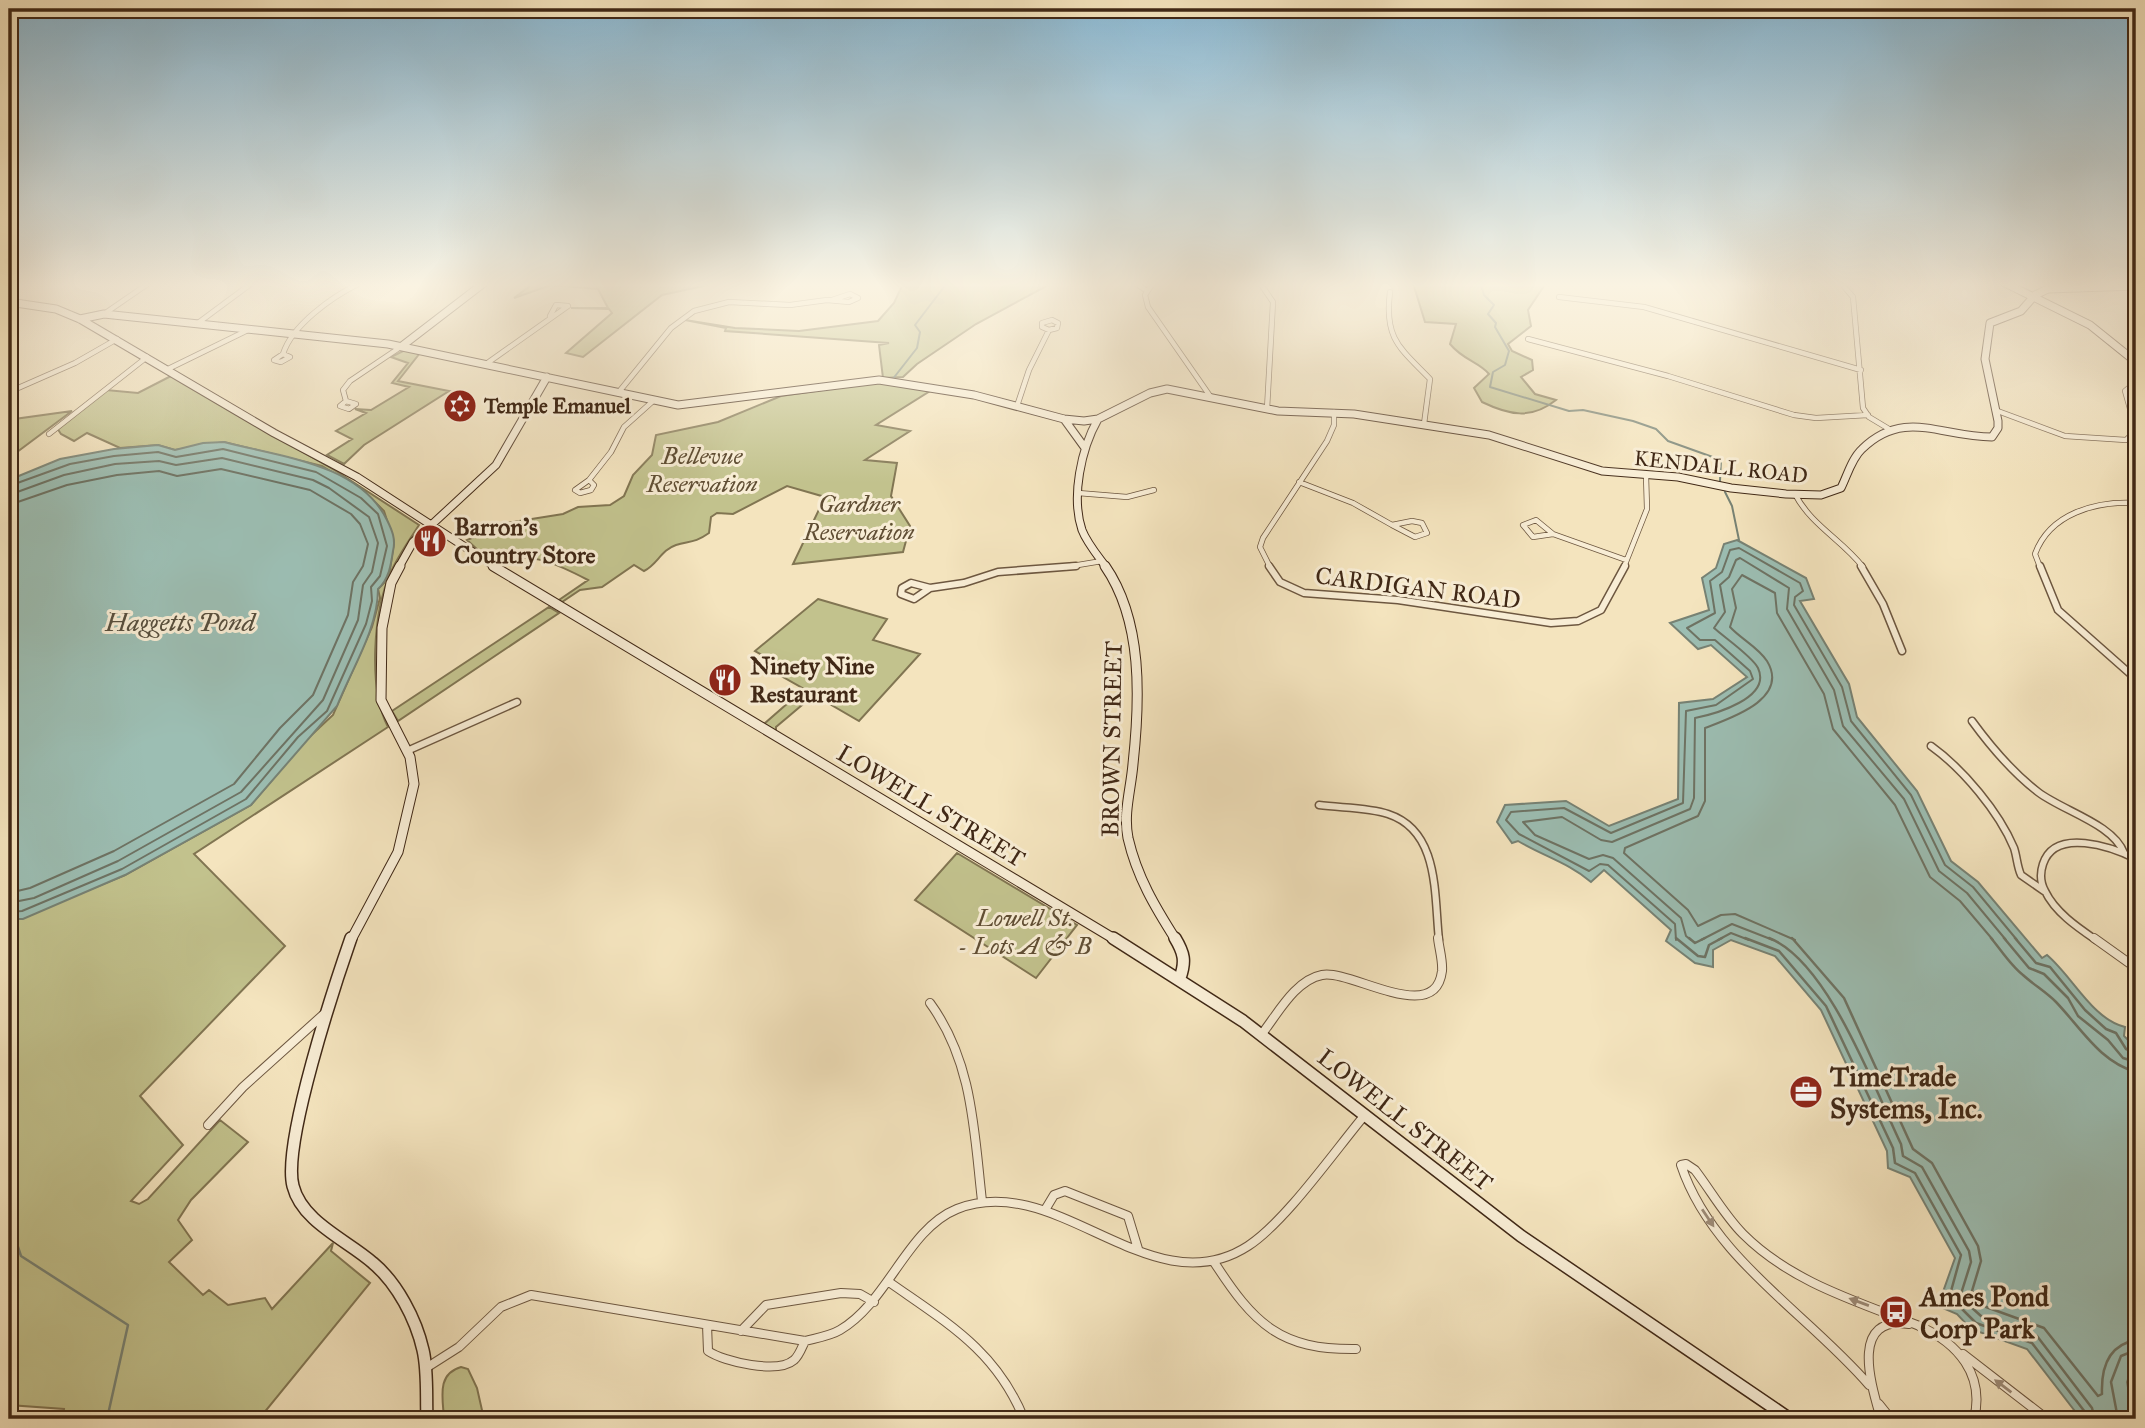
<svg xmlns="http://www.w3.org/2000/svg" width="2145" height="1428" font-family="'IM FELL Great Primer',serif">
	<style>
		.green { fill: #c2c28d; stroke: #817552; stroke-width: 2 }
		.water { fill: #9cbeb3; stroke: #778274; stroke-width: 2 }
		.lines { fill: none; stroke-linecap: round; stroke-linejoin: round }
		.shore-far1 { stroke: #6e7364; stroke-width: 2 }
		.shore { stroke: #6e7364; stroke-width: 2.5 }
		.stream-far1 { stroke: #778274; stroke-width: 2 }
		.stream { stroke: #778274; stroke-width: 2.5 }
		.street-far2-casing { stroke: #6d5740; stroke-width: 6 }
		.street-far1-casing { stroke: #6d5740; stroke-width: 9 }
		.street-casing { stroke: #6d5740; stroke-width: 10 }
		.secondary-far2-casing { stroke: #402816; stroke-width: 9 }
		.secondary-far1-casing { stroke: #402816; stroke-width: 11 }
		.secondary-casing { stroke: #402816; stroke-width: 14 }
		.street-far2 { stroke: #f8edd5; stroke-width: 4.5 }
		.street-far1 { stroke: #f8edd5; stroke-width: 6 }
		.street { stroke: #f8edd5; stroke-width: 8 }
		.secondary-far2 { stroke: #f8edd5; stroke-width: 7 }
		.secondary-far1 { stroke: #f8edd5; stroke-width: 9 }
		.secondary { stroke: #f8edd5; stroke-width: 11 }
		.oneway { fill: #9c8a76 }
		.labels { text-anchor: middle; stroke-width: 6; stroke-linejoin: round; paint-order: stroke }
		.far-poi-label { font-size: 21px; font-weight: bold; fill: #402816; stroke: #f8edd5; text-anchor: start }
		.far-street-label { font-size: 21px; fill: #402816; stroke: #f8edd5 }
		.park-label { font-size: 24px; font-style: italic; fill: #604e34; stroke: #f8edd5 }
		.poi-label { font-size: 24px; font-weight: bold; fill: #402816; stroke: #f8edd5; text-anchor: start }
		.street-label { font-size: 24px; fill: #402816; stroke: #f8edd5 }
		.water-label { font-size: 26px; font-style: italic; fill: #574e3d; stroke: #f8edd5 }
		.near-poi-label { font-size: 28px; font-weight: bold; fill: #402816; stroke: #f8edd5; text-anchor: start }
	</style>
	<rect width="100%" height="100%" fill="#f4e4be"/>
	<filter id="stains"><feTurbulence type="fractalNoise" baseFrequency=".00286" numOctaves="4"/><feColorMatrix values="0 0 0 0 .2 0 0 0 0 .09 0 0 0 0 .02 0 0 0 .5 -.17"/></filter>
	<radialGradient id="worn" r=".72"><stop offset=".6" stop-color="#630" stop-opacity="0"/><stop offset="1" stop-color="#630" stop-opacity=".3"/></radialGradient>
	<path class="green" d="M 534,283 L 717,283 L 662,295 L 583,357 L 566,353 L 612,313 L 609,309 L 571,308 L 608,308 L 598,289 L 551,285 L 514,298 Z
		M 889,283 L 1052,283 L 976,324 L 917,364 L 903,377 L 883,378 L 879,345 L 889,343 L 725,331 L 726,328 L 685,320 L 735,328 L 799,331 L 878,321 L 894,303 L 902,286 Z
		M 1413,283 L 1546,283 L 1528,310 L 1531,326 L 1508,344 L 1512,351 L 1532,360 L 1533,370 L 1521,377 L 1535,394 L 1556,400 C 1531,420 1509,415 1482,402 L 1474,388 L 1489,374 C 1479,362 1463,360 1450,344 L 1456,324 L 1425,322 Z
		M 405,350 L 420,353 L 398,381 L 449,391 L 364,445 L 344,464 L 327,455 L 352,439 L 336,431 L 366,413 L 355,409 L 371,410 L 409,387 L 392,383 L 408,363 L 391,357 Z
		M 9,375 L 17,384 L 14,419 L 72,411 L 9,458 Z
		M 171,376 L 336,471 L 419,525 C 409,541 398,556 391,572 C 373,612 368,688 388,727 L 194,854 L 285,946 L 140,1096 L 183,1145 L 131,1201 L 139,1204 L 148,1199 L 220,1120 L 248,1142 L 191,1200 L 178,1220 L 192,1240 L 169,1262 L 203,1295 L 209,1290 L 228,1305 L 265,1298 L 272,1309 L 333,1243 L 331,1251 L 370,1283 L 259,1419 L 171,1419 L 111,1412 L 105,1419 L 63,1419 L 64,1409 L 9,1405 L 9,919 L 18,919 L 125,875 L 251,805 L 304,742 L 333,715 L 372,627 L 380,598 L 378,589 L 384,583 L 390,569 L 394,542 L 384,511 L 365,492 L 322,466 L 224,442 L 175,450 L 158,445 L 120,448 L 87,433 L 74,441 L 61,434 L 57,428 L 106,390 L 138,393 Z
		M 877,382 L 930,391 L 876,425 L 910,431 L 865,460 L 897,463 L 891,496 L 910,526 L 903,552 L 793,564 L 825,497 L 787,486 L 733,514 L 717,513 L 711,517 L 709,533 C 695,543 689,541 676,545 C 661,550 657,565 644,571 L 634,565 L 602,587 L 580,590 L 562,602 L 559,600 L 588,580 C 561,566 530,550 501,561 L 480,552 L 467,540 L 507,523 L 563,514 L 578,507 L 610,505 L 624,496 L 633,475 L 652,455 L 656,435 L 718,422 L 781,396 Z
		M 818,599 L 887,619 L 873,640 L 920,654 L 859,721 L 814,695 L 776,727 L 776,732 L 764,724 L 804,689 L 769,669 L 776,663 L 755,651 Z
		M 549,607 L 559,613 L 398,721 L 392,711 Z
		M 957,853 L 1077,925 L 1036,978 L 915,900 Z
		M 461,1367 L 468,1369 L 477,1388 L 484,1419 L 444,1419 C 443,1399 436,1374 461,1367 Z"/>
	<path class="water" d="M 224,442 C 280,457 359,463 387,520 C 392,530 396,539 393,551 C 391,565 389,579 378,589 C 378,629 352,668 337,706 L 251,805 L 125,875 L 23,919 L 9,919 L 9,480 L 60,459 L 114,449 L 158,445 L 175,450 L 203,443 Z
		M 1737,540 L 1806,578 L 1814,599 L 1800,601 L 1849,684 L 1857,717 L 1917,791 L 1951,861 L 1978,882 L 2042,958 L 2047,955 C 2073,977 2092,1019 2125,1027 L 2124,1036 L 2136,1048 L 2136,1358 L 2127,1382 L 2134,1419 L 2081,1419 L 2027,1349 L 1971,1329 L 1957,1314 L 1938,1306 L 1955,1258 L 1910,1177 L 1888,1168 L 1887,1151 L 1821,1010 L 1775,956 L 1731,940 L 1713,950 L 1713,967 L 1695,963 L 1666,941 L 1671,930 L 1604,870 L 1591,882 C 1569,863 1543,856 1518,841 L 1512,843 L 1497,822 L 1505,805 L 1566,801 L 1609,826 L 1678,799 L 1679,703 L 1713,699 L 1747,677 L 1711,645 L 1698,649 L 1670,623 L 1709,610 L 1702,578 L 1716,568 L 1724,544 Z"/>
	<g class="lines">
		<path class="shore-far1" d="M 9,486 L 70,464 L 114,456 L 158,452 L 176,457 L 223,449 L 316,472 L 361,498 L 378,514 L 387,546 L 380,576 L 371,587 L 372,601 L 366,624 L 327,711 L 298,737 L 246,799 L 122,869 L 22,911 L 9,912
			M 9,495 L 64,475 L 115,464 L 159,461 L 176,465 L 222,458 L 313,480 L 329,488 L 369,517 L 378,543 L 372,572 L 363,585 L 358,620 L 323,700 L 241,792 L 118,861 L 34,898 L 9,903
			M 9,505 L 67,485 L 117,475 L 159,471 L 177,476 L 221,469 L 310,490 L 351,514 L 360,524 L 368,544 L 363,566 L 353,582 L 348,615 L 313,695 L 280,728 L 234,784 L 114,851 L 30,888 L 9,893
			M 1676,940 L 1675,924 L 1608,865 L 1600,864 L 1589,871 L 1519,834 L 1506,820 L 1511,812 L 1564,808 L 1611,833 L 1683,803 L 1686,711 L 1716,705 L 1753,679 L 1750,671 L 1715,640 L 1700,640 L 1687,628 L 1715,613 L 1710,581 L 1722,572 L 1730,550 L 1739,548 L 1800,583 L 1803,591 L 1795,597 L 1794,605 L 1842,687 L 1851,721 L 1911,795 L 1945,865 L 1973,887 L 2017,940
			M 1691,940 L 1686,936 L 1681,918 L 1613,858 L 1603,855 L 1589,859 L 1535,835 L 1523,822 L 1562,817 L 1601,840 L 1612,842 L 1690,809 L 1694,798 L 1695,718 C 1715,714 1772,698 1758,668 C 1753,657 1724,637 1714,628 L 1725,612 L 1720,585 L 1729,577 L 1736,560 L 1740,558 L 1789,588 L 1787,609 L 1834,690 L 1843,726 L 1904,799 L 1939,871 L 1967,893 L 2006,940
			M 1701,940 L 1732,924 L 1773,940
			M 1718,940 L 1731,933 L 1749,940
			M 1795,940 L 1735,914 L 1721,915 L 1698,926 L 1688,910 L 1624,853 L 1625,848 L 1698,816 L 1705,801 L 1705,728 C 1731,718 1790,699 1767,661 C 1758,647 1741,639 1730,627 L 1736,608 L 1732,589 L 1742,575 L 1775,593 L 1777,613 L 1824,694 L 1833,729 L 1895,805 L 1930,877 L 1960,901 L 1993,940"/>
		<path class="shore" d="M 1676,938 L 1698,956 L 1705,957 L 1709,945 L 1722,938
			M 1689,938 L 1695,943 L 1705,938
			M 1745,938 L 1779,951 L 1826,1006 L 1893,1148 L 1895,1163 L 1915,1173 L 1961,1255 L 1948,1302 L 1961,1308 L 1976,1323 L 2032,1343 L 2085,1412 L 2086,1419
			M 1769,938 C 1828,961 1874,1088 1901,1144 L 1903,1156 L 1922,1167 L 1969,1251 L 1971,1262 L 1960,1297 L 1981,1316 L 2037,1336 L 2092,1408 L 2095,1419
			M 1792,938 L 1844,998 L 1913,1149 L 1932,1163 L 1978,1246 L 1981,1261 L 1972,1291 L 1986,1307 L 2044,1328 L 2098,1396 L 2102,1394 C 2101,1368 2108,1345 2136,1340
			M 1991,938 C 2001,950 2011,966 2023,975 C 2034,985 2046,992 2056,1002 C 2081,1028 2100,1062 2136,1072
			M 2004,938 L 2029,968 L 2044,974 L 2068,998 L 2078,1016 L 2108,1040 L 2123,1058 L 2136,1062
			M 2015,938 L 2036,963 L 2050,967 L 2085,1010 L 2106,1029 L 2116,1033 L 2126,1049 L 2136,1053
			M 2118,1419 L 2111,1382 L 2121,1356 L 2136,1350"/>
		<path class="stream-far1" d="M 1471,283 L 1481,285 L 1484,295 L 1494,305 L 1488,314 L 1496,323 L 1495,327 L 1509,351 L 1505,365 L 1493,372 L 1490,387 L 1569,411 L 1583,410 L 1633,421 L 1656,429 L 1668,441 L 1721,460 L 1720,481
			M 892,380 L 917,348 L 920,332 L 915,325 L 947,283
			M 1725,492 L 1732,506 L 1739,540"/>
		<path class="stream" d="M 9,1220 L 21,1256 L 128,1325 L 107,1419"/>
		<defs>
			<path id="street-far2" d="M 1135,283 L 1147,291
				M 1153,283 L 1145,295 L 1148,307 L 1210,396
				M 1260,283 L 1273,302 L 1267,409
				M 1841,283 L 1853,297 L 1863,408 L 1869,417 L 1889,429
				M 1390,292 C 1384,339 1400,348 1430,379 L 1424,424
				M 1559,297 L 1644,307 L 1861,370
				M 104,314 L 149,283
				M 1052,320 L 1058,323 L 1057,328 L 1049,330 L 1042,327 L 1042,323 Z
				M 198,323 L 252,283
				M 1528,339 L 1668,376 L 1794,415 L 1816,418 L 1868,415
				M 283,354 L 290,357 L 281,362 L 274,360 Z
				M 283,354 C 292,325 332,297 358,284
				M 486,364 L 568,306 L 556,305 L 550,316
				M 168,369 L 250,329
				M 9,392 L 75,363 L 117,339
				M 618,393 L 671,328 L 694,311 L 729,302 L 790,305 L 827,300 L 849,302 L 858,298 L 850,294 L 832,300
				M 346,401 L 356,404 L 349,409 L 340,406 Z
				M 346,401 L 343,390 L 350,381 L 402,346
				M 1017,406 L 1029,370 L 1049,330
				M 1995,410 L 2065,436 L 2126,440 L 2136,430 L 2125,391 L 2136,382
				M 49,434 L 147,357
				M 589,480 L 594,485 L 591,490 L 580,493 L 575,490 Z
				M 589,480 L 611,452 L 624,427 L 653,401
				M 1299,482 L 1353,503 L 1392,525
				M 1078,493 L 1127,497 L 1154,490
				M 1795,494 C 1811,525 1842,540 1863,567
				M 1536,520 L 1553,534 L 1533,537 L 1523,525 Z
				M 1412,521 L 1422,523 L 1427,533 L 1415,537 L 1392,525 Z
				M 1553,534 L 1626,560
				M 1066,567 L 1102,561
				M 1270,567 L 1260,547 L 1263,538 L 1327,441 L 1334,425 L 1334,412
				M 1624,567 L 1647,509 L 1646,475
				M 2040,567 L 2035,554 C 2050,513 2096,501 2136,503"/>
			<path id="street-far1" d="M 1269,566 L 1280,582 L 1304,593 L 1398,600 L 1551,623 L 1578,621 L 1601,610 L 1625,566
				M 1861,566 L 1883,604 L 1902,651
				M 2040,566 L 2058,610 L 2136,679
				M 911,583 L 930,588 L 914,599 L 901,594 L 902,588 Z
				M 930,588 L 964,583 L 998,572 L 1076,566
				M 1972,721 C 1991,747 2012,772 2038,792 C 2063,811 2113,824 2124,853
				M 1931,746 C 1963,769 1999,812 2014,848 C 2017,857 2017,866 2021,875 L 2044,891
				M 407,751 L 517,702
				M 1319,805 C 1341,808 1368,807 1388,814 C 1440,831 1434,895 1439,940
				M 2096,940 C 2077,927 2055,912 2045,891 C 2040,882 2040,873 2043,864 C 2055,827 2112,847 2136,859"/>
			<path id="street" d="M 2094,938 L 2136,968
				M 930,1003 C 973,1062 974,1131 982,1201
				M 1261,1035 C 1277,1015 1295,980 1322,975 C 1351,969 1435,1027 1442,971 C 1443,961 1439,948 1438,938
				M 208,1125 L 243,1087 L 324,1014
				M 1045,1210 L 1054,1195 L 1065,1191 L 1128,1216 L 1138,1249
				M 1214,1262 C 1254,1324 1280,1350 1356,1349
				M 889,1282 C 947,1323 996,1350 1024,1419
				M 707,1325 L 708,1351 C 724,1362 778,1374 794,1360 C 799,1356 802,1347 805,1341
				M 1919,1326 C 1958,1343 1985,1375 1974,1419
				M 741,1331 L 766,1305 L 841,1293 L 860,1294 L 874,1302
				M 1963,1354 L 2047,1419
				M 426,1368 L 459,1347 L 501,1307 L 531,1295 L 805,1341 C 816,1338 830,1336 840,1330 C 888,1302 907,1229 957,1209 C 1057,1169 1151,1309 1248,1246 C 1285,1222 1334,1152 1364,1116
				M 1869,1385 C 1807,1313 1712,1258 1681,1165 L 1686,1164 L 1695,1170 C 1711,1191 1725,1216 1743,1234 C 1792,1283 1859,1302 1922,1327
				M 1879,1404 L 1891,1419
				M 1881,1419 C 1872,1387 1848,1315 1909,1324"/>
			<path id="secondary-far2" d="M 2005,283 L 2090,325 L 2136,362
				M 9,302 L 56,309 L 80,319 L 274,433 L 357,477 L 496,567
				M 80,319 L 104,314 L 388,344 L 678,405 L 879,380 L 974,395 L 1064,419 L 1084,421 L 1098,419 L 1150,393 L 1167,389 L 1278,411 L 1354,414 L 1489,435 L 1602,471 L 1678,477 L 1731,488 L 1786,494 L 1821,495 L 1841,488 C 1847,476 1852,458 1862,449 C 1904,408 1941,437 1992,437 L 1998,428 L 1998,421 L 1985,359 L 1990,323 L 2021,311 L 2035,295 L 2048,289 L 2136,286
				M 402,346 L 484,283
				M 1064,419 L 1085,448
				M 1098,419 C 1081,449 1071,497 1082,530 C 1087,543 1098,556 1106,567
				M 399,567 L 413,542 L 496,465 L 547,377"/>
			<path id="secondary-far1" d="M 493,566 L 1116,940
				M 1105,566 C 1143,621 1140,699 1133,764 C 1131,789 1123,813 1128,838 C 1137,877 1155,907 1176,940
				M 351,940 L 398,852 L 414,784 L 410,757 L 381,700 L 382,628 L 391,583 L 400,566"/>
			<path id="secondary" d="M 351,938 C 335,984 282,1144 293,1186 C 302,1222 347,1240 373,1263 C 397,1283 416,1319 423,1350 C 428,1371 426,1397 427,1419
				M 1113,938 L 1243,1021 L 1521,1236 L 1790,1419
				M 1175,938 C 1184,953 1186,961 1180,978"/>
		</defs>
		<use href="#street-far2" class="street-far2-casing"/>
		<use href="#street-far1" class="street-far1-casing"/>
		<use href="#street" class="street-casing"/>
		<use href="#secondary-far2" class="secondary-far2-casing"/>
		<use href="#secondary-far1" class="secondary-far1-casing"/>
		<use href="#secondary" class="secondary-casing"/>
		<use href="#street-far2" class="street-far2"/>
		<use href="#street-far1" class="street-far1"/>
		<use href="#street" class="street"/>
		<use href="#secondary-far2" class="secondary-far2"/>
		<use href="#secondary-far1" class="secondary-far1"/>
		<use href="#secondary" class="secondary"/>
	</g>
	<defs><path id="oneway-solid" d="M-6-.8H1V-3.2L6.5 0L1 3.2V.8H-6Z" transform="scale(1.75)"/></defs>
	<g class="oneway">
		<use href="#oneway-solid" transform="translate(1708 1218) rotate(56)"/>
		<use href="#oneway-solid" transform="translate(1859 1302) rotate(-160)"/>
		<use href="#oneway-solid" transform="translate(2003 1386) rotate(-143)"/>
	</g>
	<linearGradient id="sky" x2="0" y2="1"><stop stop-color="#89b8d3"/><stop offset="0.59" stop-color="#faf3e2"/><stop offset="1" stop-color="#faf3e2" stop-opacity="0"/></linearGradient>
	<rect width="2145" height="483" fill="url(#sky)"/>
	<defs>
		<symbol id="synagogue-disc" viewBox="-11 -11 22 22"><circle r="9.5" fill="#8f2418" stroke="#f8edd5"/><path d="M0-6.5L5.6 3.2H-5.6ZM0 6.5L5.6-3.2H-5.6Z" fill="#fff"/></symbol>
		<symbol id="restaurant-disc" viewBox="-11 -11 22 22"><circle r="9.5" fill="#8f2418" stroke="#f8edd5"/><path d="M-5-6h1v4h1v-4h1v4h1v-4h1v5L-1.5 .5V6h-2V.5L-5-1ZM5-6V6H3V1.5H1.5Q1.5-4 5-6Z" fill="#fff"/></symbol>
		<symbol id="office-disc" viewBox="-11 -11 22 22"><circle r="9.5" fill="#8f2418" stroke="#f8edd5"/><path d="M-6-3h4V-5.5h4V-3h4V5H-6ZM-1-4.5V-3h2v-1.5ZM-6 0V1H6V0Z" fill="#fff"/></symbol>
		<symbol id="bus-disc" viewBox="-11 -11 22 22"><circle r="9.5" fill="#8f2418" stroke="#f8edd5"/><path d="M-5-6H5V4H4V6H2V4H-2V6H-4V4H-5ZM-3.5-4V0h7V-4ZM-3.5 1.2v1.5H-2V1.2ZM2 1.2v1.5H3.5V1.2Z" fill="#fff"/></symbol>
	</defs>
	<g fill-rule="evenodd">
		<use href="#synagogue-disc" x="441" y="387" width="38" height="38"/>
		<use href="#restaurant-disc" x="411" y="522" width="38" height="38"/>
		<use href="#restaurant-disc" x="706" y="661" width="38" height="38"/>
		<use href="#office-disc" x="1787" y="1073" width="38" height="38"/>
		<use href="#bus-disc" x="1877" y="1293" width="38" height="38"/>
	</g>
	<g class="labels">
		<g class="far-poi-label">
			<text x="484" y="413">Temple Emanuel</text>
		</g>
		<g class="far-street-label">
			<text transform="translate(1721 467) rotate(6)" y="7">KENDALL ROAD</text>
		</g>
		<g class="park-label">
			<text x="702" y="464">Bellevue<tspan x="702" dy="28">Reservation</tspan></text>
			<text x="859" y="512">Gardner<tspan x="859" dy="28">Reservation</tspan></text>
			<text x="1025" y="926">Lowell St.<tspan x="1025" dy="28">- Lots A &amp; B</tspan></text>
		</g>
		<g class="poi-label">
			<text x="454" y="535">Barron's<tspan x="454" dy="28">Country Store</tspan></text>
			<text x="750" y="674">Ninety Nine<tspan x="750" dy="28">Restaurant</tspan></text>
		</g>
		<g class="street-label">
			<text transform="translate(1418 588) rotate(7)" y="8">CARDIGAN ROAD</text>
			<text transform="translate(1112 739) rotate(-89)" y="8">BROWN STREET</text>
			<text transform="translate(931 806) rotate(31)" y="8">LOWELL STREET</text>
			<text transform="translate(1405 1120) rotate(38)" y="8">LOWELL STREET</text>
		</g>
		<g class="water-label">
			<text x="180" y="631">Haggetts Pond</text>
		</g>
		<g class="near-poi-label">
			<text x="1830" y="1086">TimeTrade<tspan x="1830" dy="32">Systems, Inc.</tspan></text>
			<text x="1920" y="1306">Ames Pond<tspan x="1920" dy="32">Corp Park</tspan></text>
		</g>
	</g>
	<rect width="2145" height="1428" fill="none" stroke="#f4e4be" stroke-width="35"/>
	<rect x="10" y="10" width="2124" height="1407" fill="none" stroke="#402816" stroke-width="3.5"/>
	<rect x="18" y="18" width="2110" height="1393" fill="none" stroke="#402816" stroke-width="2"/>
	<rect width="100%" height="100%" filter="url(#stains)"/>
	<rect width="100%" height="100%" fill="url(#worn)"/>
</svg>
